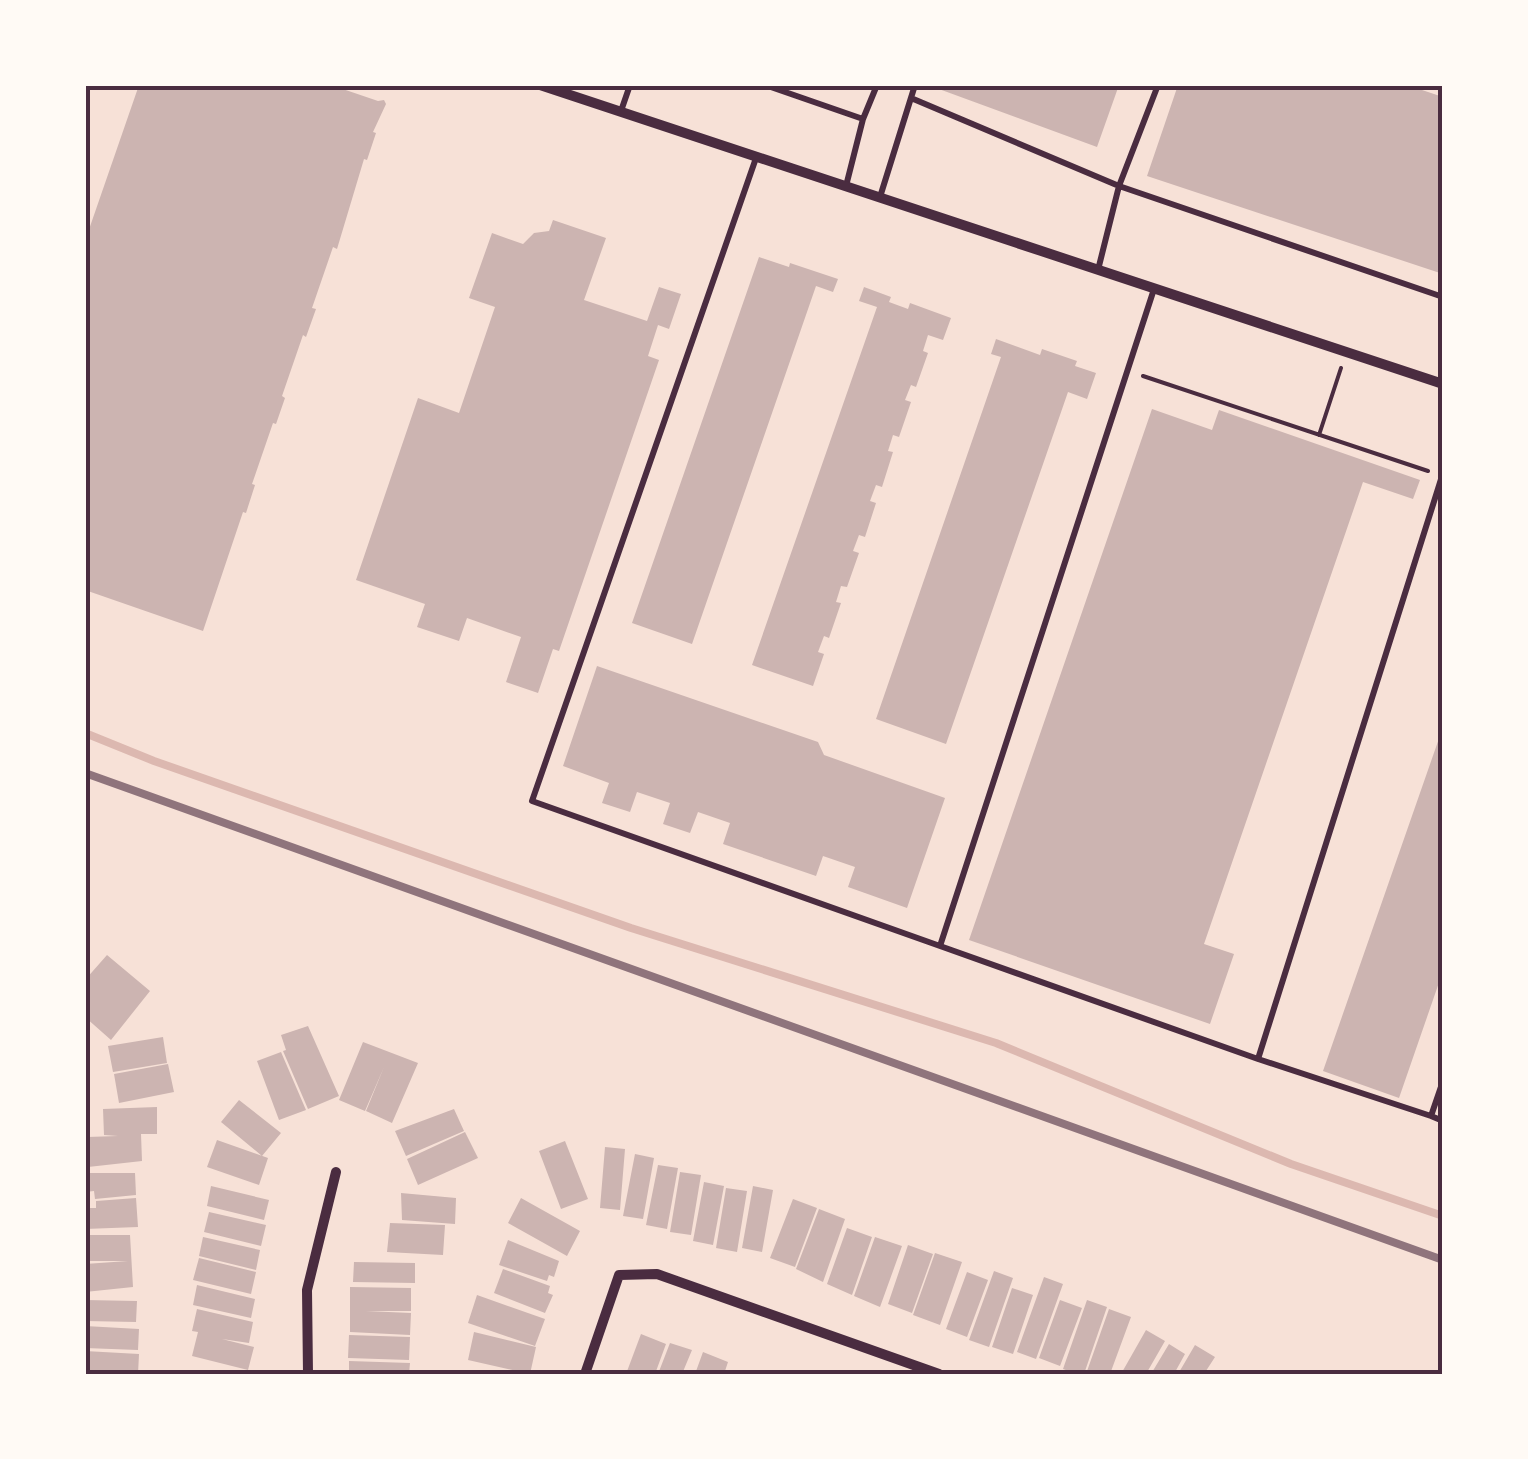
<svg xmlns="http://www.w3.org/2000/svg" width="1528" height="1459" font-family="'Exo 2',sans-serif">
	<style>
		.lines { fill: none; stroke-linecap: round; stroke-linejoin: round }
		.stream { stroke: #dcb8b0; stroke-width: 8 }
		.building { fill: #ccb4b1 }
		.path { stroke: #4a2c40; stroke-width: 4 }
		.service { stroke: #4a2c40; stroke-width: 6 }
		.minor { stroke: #4a2c40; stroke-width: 10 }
		.rail { stroke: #8f747c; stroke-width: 8 }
		.neatline { fill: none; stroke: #4a2c40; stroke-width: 4 }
	</style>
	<rect width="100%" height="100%" fill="#f7e1d7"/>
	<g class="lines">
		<path class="stream" d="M 85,733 L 154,761 L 631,928 L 996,1043 L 1291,1164 L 1443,1216"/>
	</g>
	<path class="building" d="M 139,85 L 331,85 L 378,101 L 384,100 L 386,104 L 373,132 L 376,133 L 367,160 L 364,159 L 337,249 L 333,247 L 312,308 L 316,309 L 306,337 L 303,335 L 282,396 L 285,398 L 276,424 L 273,423 L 252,484 L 255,485 L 246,513 L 243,512 L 203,631 L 85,590 L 85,241 Z
		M 928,85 L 1119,85 L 1097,147 Z
		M 1178,85 L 1407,85 L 1443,97 L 1443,274 L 1147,176 Z
		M 553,220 L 606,238 L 584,300 L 647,321 L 659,287 L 681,294 L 669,329 L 658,325 L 648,356 L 659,360 L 559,651 L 553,649 L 538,693 L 506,682 L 521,637 L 467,618 L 459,641 L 417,627 L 425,604 L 356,580 L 418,398 L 459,413 L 495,307 L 469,298 L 492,233 L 523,244 L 534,233 L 549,231 Z
		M 759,257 L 789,267 L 790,263 L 838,279 L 833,292 L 816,286 L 692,644 L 632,623 Z
		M 864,287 L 891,297 L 889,302 L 908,309 L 910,303 L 951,318 L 943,340 L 928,335 L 923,351 L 928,353 L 916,387 L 911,385 L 905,400 L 911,402 L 899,437 L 893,435 L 888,451 L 893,452 L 882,487 L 876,485 L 870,501 L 876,503 L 865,537 L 859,535 L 853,551 L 859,553 L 847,587 L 841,586 L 836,602 L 841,603 L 829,638 L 824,636 L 818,652 L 824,654 L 813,686 L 752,665 L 877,307 L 859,301 Z
		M 996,339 L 1040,355 L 1042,349 L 1077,361 L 1075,366 L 1096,373 L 1087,399 L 1068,392 L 946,744 L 876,719 L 1001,357 L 991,354 Z
		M 1152,409 L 1212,430 L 1219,410 L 1420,480 L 1413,499 L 1363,482 L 1204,944 L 1234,954 L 1210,1024 L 969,940 Z
		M 597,666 L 818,742 L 824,755 L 945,798 L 907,908 L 848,887 L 855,867 L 823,856 L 816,876 L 723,844 L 730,823 L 698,812 L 690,833 L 663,824 L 670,803 L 637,792 L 630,812 L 602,803 L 609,783 L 563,766 Z
		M 1443,727 L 1443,971 L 1399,1098 L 1323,1071 Z
		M 107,955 L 150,991 L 111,1040 L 85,1017 L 85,980 Z
		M 308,1026 L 339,1096 L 308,1109 L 283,1051 L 286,1050 L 281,1035 Z
		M 163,1037 L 167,1063 L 113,1072 L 108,1046 Z
		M 363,1042 L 418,1063 L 392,1123 L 366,1111 L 384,1067 L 365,1111 L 339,1100 Z
		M 281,1052 L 306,1110 L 279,1120 L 257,1061 Z
		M 168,1064 L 174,1092 L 119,1103 L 114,1074 Z
		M 239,1100 L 281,1133 L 262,1156 L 221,1122 Z
		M 157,1107 L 157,1134 L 141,1134 L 142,1161 L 88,1167 L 87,1137 L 118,1136 L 104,1135 L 103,1109 Z
		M 454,1109 L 464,1131 L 406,1156 L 395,1131 Z
		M 465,1132 L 478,1158 L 418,1185 L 407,1159 Z
		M 217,1140 L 268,1158 L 259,1185 L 207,1167 Z
		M 565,1141 L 588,1199 L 561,1209 L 539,1151 Z
		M 605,1147 L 625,1149 L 620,1210 L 600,1208 Z
		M 635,1154 L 654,1158 L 643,1219 L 623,1216 Z
		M 658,1165 L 678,1168 L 667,1229 L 646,1225 Z
		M 680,1172 L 701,1175 L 691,1235 L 670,1232 Z
		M 85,1173 L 135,1173 L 136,1195 L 95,1199 L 94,1191 L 85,1192 Z
		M 704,1182 L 724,1186 L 713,1245 L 693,1241 Z
		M 211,1186 L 269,1200 L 264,1220 L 207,1206 Z
		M 753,1186 L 773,1190 L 762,1252 L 742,1248 Z
		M 726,1188 L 747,1191 L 737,1252 L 716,1248 Z
		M 401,1193 L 456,1198 L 455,1224 L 402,1220 Z
		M 136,1198 L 138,1227 L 85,1229 L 85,1208 L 96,1208 L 96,1201 Z
		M 521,1198 L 580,1231 L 567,1256 L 508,1223 Z
		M 793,1199 L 817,1208 L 795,1267 L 770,1258 Z
		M 819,1209 L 845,1219 L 823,1282 L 796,1269 Z
		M 209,1212 L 266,1225 L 261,1246 L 204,1232 Z
		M 390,1223 L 445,1225 L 443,1255 L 387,1252 Z
		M 847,1228 L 872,1237 L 852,1295 L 827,1284 Z
		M 85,1235 L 130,1235 L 133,1287 L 85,1292 L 85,1264 L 128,1261 L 85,1261 Z
		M 203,1237 L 260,1250 L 256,1270 L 199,1256 Z
		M 875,1237 L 902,1246 L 880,1307 L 854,1296 Z
		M 508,1240 L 559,1261 L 554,1277 L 549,1275 L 547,1281 L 499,1265 Z
		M 908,1245 L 933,1254 L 912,1313 L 888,1304 Z
		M 935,1253 L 962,1262 L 940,1325 L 913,1315 Z
		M 199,1258 L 256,1272 L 251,1294 L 193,1280 Z
		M 354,1262 L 415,1263 L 415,1283 L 353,1282 Z
		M 503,1269 L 550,1286 L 548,1293 L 553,1295 L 545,1313 L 494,1293 Z
		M 994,1271 L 1013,1278 L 989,1347 L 969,1340 Z
		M 967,1272 L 988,1280 L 967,1337 L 946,1329 Z
		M 1044,1277 L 1063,1284 L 1036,1359 L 1017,1352 Z
		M 197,1285 L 255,1299 L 251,1318 L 193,1305 Z
		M 350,1287 L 411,1288 L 411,1311 L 366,1311 L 411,1313 L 410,1335 L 350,1332 Z
		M 1012,1288 L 1033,1295 L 1013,1354 L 992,1347 Z
		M 477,1295 L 545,1319 L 535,1346 L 468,1323 Z
		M 85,1300 L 137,1301 L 136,1322 L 85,1321 Z
		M 1060,1300 L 1082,1308 L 1060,1366 L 1039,1358 Z
		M 1087,1300 L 1107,1307 L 1084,1374 L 1077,1374 L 1063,1369 Z
		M 197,1309 L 253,1322 L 249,1343 L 222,1339 L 254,1347 L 248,1370 L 192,1356 L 198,1332 L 192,1331 Z
		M 1109,1309 L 1131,1317 L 1110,1374 L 1086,1374 Z
		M 85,1326 L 139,1329 L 138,1350 L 85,1348 Z
		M 1146,1330 L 1165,1341 L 1146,1374 L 1121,1374 Z
		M 474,1332 L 536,1347 L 530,1374 L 468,1360 Z
		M 641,1334 L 666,1344 L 655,1374 L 626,1374 Z
		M 349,1335 L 410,1337 L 409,1360 L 348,1358 Z
		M 670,1343 L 692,1350 L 682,1374 L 658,1374 Z
		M 1169,1344 L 1185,1354 L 1174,1374 L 1151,1374 Z
		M 1195,1345 L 1215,1357 L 1204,1374 L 1178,1374 Z
		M 85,1351 L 139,1354 L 138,1374 L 85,1372 Z
		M 703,1352 L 728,1362 L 724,1374 L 695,1374 Z
		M 349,1361 L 410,1363 L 409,1374 L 349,1374 Z"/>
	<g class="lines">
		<path class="path" d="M 1143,376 L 1428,471
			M 1319,435 L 1341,368"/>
		<path class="service" d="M 765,85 L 863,119
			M 911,98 L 1119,186 L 1443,297
			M 621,111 L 630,85
			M 756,158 L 532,801 L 940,946
			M 846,186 L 863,119 L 877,85
			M 880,197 L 915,85
			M 1098,270 L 1119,186 L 1158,85
			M 1154,289 L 940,946 L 1258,1059
			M 1443,473 L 1258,1059 L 1431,1116 L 1443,1081
			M 1431,1116 L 1443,1121"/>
		<path class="minor" d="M 540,85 L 1443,384
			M 308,1374 L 307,1290 L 336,1172
			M 585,1374 L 619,1275 L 657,1274 L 939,1374"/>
		<path class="rail" d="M 85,773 L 1443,1260"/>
	</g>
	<rect width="1528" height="1459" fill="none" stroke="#fffaf5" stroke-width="175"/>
	<rect x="88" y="88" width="1352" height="1284" class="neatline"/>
</svg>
